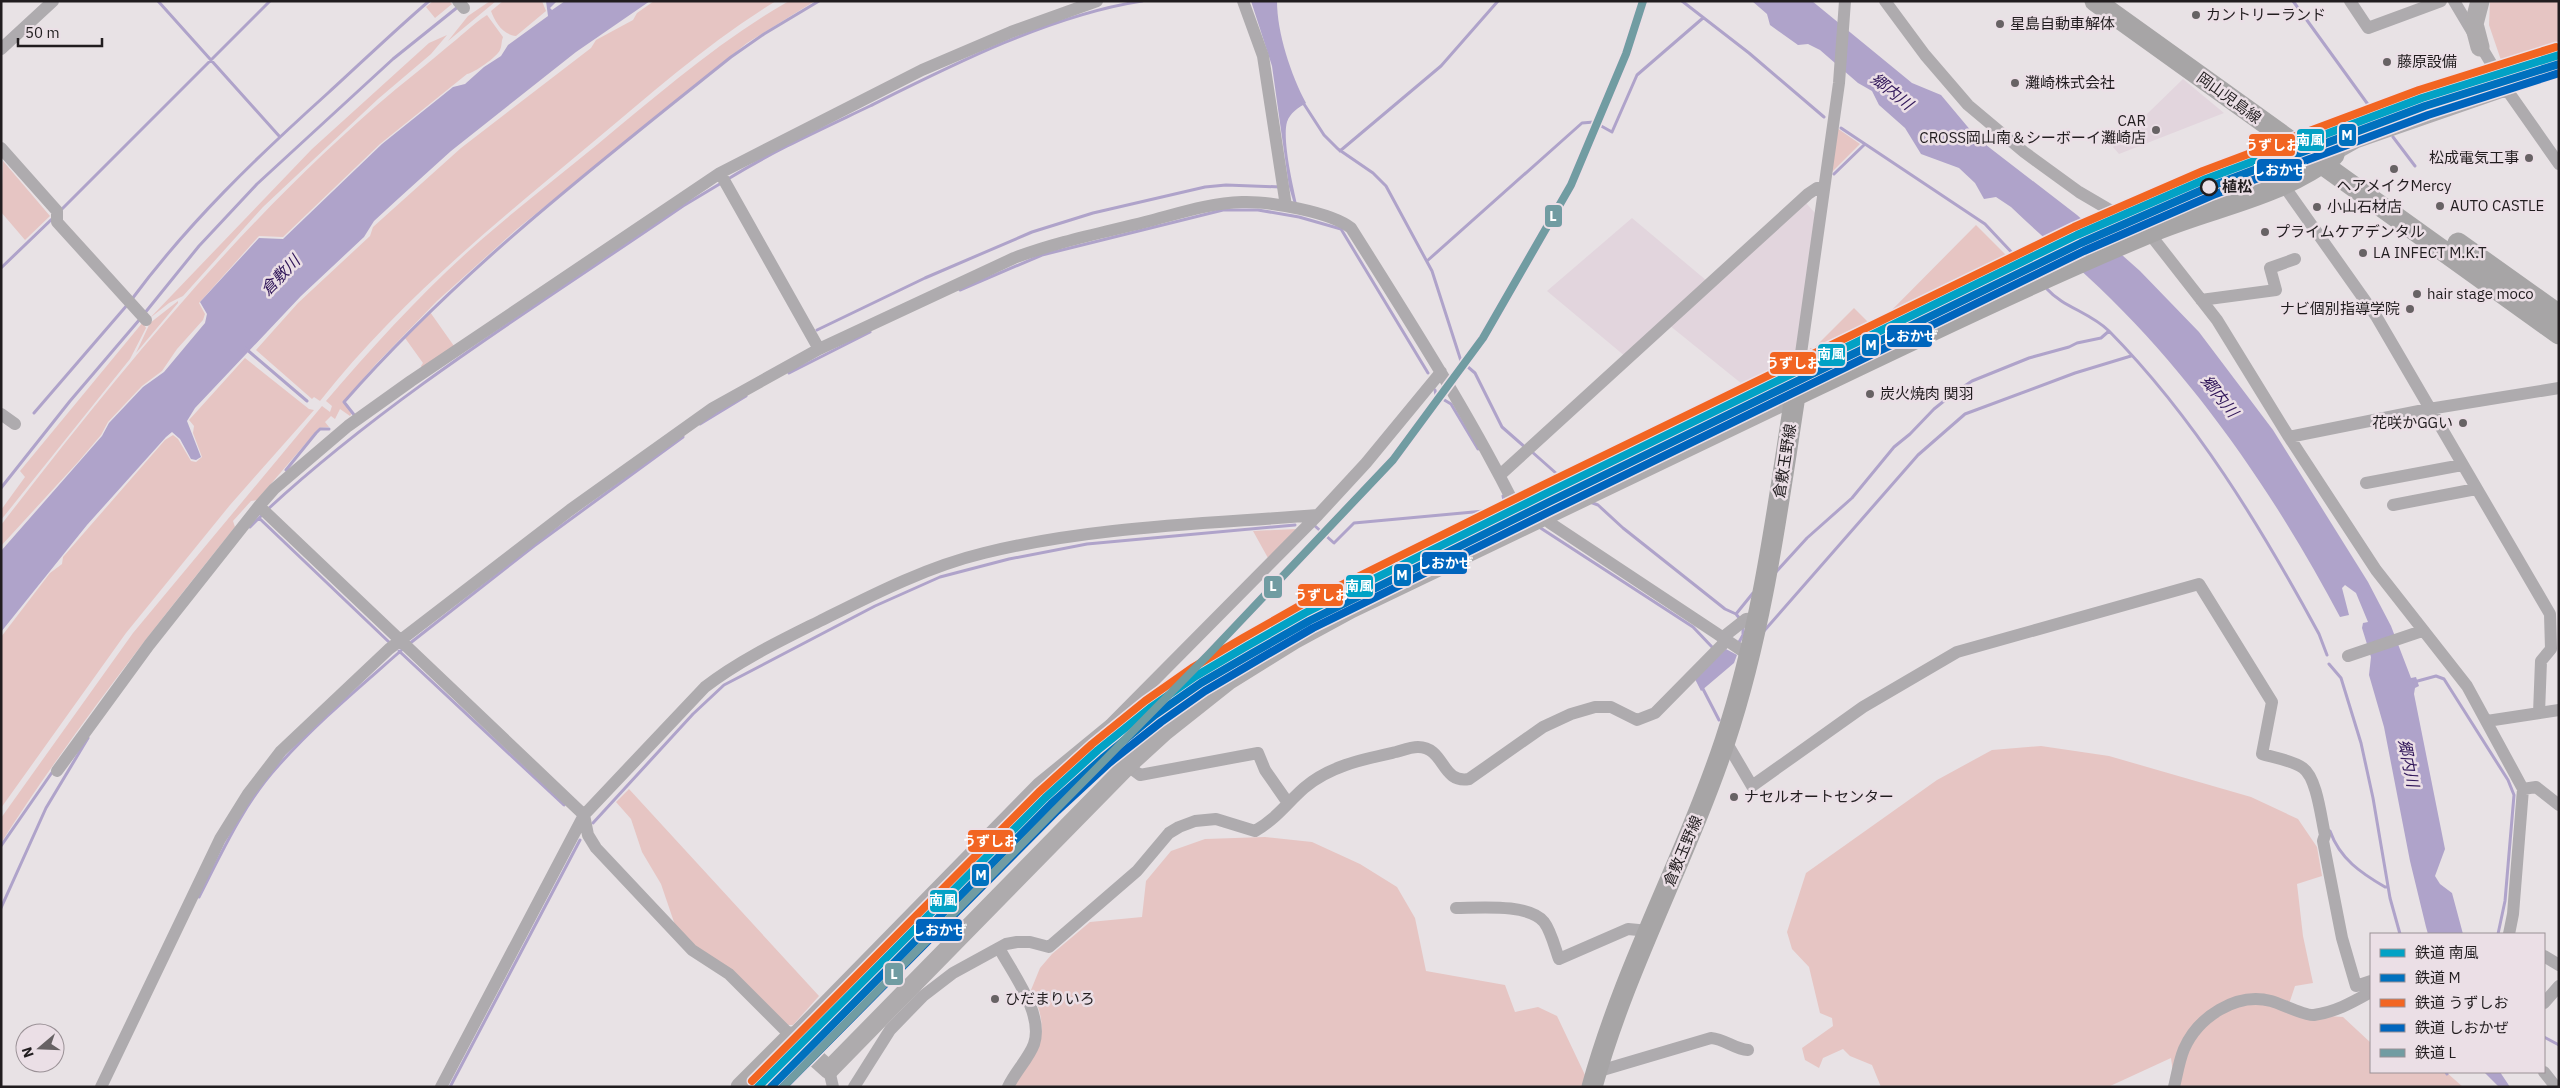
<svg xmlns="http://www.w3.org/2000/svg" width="2560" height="1088" font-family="'IBM Plex Sans','Noto Sans JP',sans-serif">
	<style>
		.built { fill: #e2d5dd }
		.green { fill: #e6c5c3 }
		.water { fill: #afa3ca }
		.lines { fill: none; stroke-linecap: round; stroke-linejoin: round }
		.stream { stroke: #afa3ca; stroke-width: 3 }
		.street { stroke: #aeabae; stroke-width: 12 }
		.secondary { stroke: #aeabad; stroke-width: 19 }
		.primary { stroke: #a7a5a6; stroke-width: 21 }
		.rail-1-casing { stroke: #ebdfe6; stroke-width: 11 }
		.rail-2-casing { stroke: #ebdfe6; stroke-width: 11 }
		.rail-3-casing { stroke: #ebdfe6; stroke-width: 11 }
		.rail-4-casing { stroke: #ebdfe6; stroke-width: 11 }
		.rail-5-casing { stroke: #ebdfe6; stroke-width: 11 }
		.rail-1 { stroke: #02a2c5; stroke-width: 8 }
		.rail-2 { stroke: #0071be; stroke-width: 8 }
		.rail-3 { stroke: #f26522; stroke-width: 8 }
		.rail-4 { stroke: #0065bd; stroke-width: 8 }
		.rail-5 { stroke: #719ca2; stroke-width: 8 }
		.poi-dot { fill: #676264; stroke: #ebdfe6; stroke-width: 2 }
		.stop-dot { fill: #ebdfe6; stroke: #211d1f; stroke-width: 2.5 }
		.labels { text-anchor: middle; stroke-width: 5; stroke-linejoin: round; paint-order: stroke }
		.poi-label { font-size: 15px; fill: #211d1f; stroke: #ebdfe6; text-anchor: start }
		.street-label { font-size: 15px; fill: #211d1f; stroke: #ebdfe6 }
		.stop-label { font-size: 15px; font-weight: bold; fill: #211d1f; stroke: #ebdfe6; text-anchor: start }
		.water-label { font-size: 16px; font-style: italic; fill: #301659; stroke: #ebdfe6 }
		.line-badge { stroke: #ebdfe6; stroke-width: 2 }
		.badge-label { font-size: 14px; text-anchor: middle; font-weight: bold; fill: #fff }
	</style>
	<rect width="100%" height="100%" fill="#e8e2e5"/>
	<path class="built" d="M 2183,79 L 2224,113 L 2119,154 L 2113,147 Z
		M 1806,203 L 1815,213 L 1795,361 L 1747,388 L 1664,321 L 1626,357 L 1547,291 L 1632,218 L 1713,286 Z"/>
	<path class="green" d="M 433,1 L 449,1 L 452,4 L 435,18 L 426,7 Z
		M 490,1 L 496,1 L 448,41 L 468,16 Z
		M 503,1 L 542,1 L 546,11 L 516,36 C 503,35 495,22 491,11 Z
		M 654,1 L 776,1 C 710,41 652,93 593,142 C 497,222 398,302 320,401 L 314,397 L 312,399 L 256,350 L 298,303 L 370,236 L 373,227 L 461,148 L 591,48 L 596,40 L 633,20 L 637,13 Z
		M 789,1 L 815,1 L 747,43 L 517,229 L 437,301 L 376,364 L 343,402 L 352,413 L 350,416 L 340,409 L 335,419 L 331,416 L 325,422 L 329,427 L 319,428 L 257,500 L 251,501 L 233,521 L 235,527 C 154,628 71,733 1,843 L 1,818 L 133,633 L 322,406 L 330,412 L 332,406 L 326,401 C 374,345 425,289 481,240 C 519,207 559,176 598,144 C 660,93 719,41 789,1 Z
		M 2490,1 L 2559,1 L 2559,49 L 2525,60 L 2523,54 L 2513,58 L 2514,63 L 2503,66 L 2489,25 Z
		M 487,15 L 503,37 C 501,42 502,46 500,50 C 497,57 474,73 467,74 L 380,144 L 283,237 L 259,236 L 199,303 L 205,314 L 203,320 L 177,349 L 162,371 L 142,386 L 108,422 L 101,435 L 78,462 L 1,546 L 1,525 C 121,370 246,215 396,89 C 413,75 430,62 446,48 C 459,38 473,24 487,15 Z
		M 447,35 L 431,54 L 378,99 L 263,207 L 183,296 L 169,303 L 150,318 L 312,149 L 429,43 Z
		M 1837,128 L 1860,144 L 1832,172 Z
		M 3,161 L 50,216 L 25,240 L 1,212 Z
		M 1976,225 L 2011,260 L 1876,326 Z
		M 178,301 L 178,303 L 136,353 L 150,323 Z
		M 1854,308 L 1873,327 L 1820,353 L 1809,356 L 1810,348 L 1814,348 Z
		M 430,312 L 454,346 L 422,369 L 421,366 L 423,363 L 405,338 Z
		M 143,322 L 146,328 L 130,359 L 1,520 L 1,510 L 25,477 L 20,471 Z
		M 245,358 L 309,409 L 314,410 L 230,505 L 126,633 L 1,808 L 1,637 L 50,573 L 62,564 L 63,557 L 165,440 L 173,435 L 178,439 L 191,461 L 196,462 L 202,457 L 193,433 L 194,426 L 189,420 Z
		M 1296,529 L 1268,558 L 1253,531 Z
		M 2041,746 L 2109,756 L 2251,797 L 2298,819 L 2317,847 L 2322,876 L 2297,884 L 2303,936 L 2313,983 L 2295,986 L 2286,1013 L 2343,1017 L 2371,1043 L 2371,1072 L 2446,1072 L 2463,1087 L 2175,1087 L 2171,1058 L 2108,1087 L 1881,1087 L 1872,1065 L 1850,1056 L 1843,1049 L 1823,1058 L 1819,1068 L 1805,1060 L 1802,1048 L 1833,1026 L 1832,1018 L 1820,1013 L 1809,967 L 1792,949 L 1787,932 L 1806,873 L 1937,780 L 1992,750 Z
		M 629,789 L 819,996 L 793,1025 L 788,1025 L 694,945 L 675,925 L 661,884 L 642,852 L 631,819 L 616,802 Z
		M 1265,837 L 1312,842 L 1360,864 L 1397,887 L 1415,918 L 1426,971 L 1505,985 L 1515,1012 L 1538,1007 L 1557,1016 L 1585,1075 L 1582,1087 L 1015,1087 L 1016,1081 C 1039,1045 1052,1033 1031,990 L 1040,968 L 1052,954 L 1090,922 L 1142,917 L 1146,881 L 1171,851 L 1205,839 Z"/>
	<path class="water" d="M 546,1 L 557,1 L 550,8 L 552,10 L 565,1 L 650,1 L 576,52 L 451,151 L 399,198 L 374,221 L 364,237 L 301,296 L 195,408 L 187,421 L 201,457 L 196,460 L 191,459 L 180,439 L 172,432 L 166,437 L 87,525 L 1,632 L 1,551 L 102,436 L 109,423 L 143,387 L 164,372 L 205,323 L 207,314 L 200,302 L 259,238 L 283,239 L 382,144 L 453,87 L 465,84 L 484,67 L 501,56 L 508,45 L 548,16 Z
		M 1251,1 L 1277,1 C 1277,33 1291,75 1306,103 C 1298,108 1290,113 1287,122 C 1282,139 1293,186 1297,204 L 1294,204 L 1289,187 L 1272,66 Z
		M 1752,1 L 1812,1 L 1912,83 L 1941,95 L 1977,138 L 2077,215 L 2140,271 L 2199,332 L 2273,430 L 2368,582 L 2391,626 L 2411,678 L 2416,677 L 2419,686 L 2415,688 L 2414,694 L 2445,849 L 2435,876 L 2440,884 L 2452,893 L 2463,934 L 2428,934 L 2426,927 L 2410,861 L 2384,727 L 2369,675 L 2371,657 L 2362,628 L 2363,623 L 2368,622 L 2356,593 L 2345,585 L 2342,588 L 2349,615 L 2340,617 C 2279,502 2204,391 2111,299 C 2079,267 2043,238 2011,207 L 1996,197 L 1984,199 L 1975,183 L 1959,168 L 1921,154 L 1905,128 L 1879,105 L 1872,91 L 1858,83 L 1820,50 L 1808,44 L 1798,45 L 1770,25 L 1767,14 Z
		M 1726,649 L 1737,655 L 1734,663 L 1701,691 L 1695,679 Z
		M 2484,1072 L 2500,1072 L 2510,1087 L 2499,1087 Z"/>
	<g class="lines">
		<path class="stream" d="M 158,1 L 280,137
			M 1682,1 L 1749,53 L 1824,117
			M 2293,1 L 2372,110
			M 1302,101 L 1324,135 L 1338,149 L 1373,173 L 1386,186 L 1432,271 L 1461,361 L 1475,373 L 1502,427 L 1526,448
			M 1841,128 L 1865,144
			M 2393,137 L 2415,166
			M 1340,151 L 1441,66 L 1498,1
			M 1834,174 L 1865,144 L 1985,224 L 2032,274
			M 728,179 C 773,151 822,129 870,106 C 952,65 1051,15 1142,1
			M 61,210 L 270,1
			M 1427,261 L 1582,123 L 1594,122 L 1612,132 L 1637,75 L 1703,18
			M 1,268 L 53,218
			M 2047,289 C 2063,307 2091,313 2109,331 C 2195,418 2261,527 2319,634 L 2327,655
			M 960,290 L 1042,255 L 1223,210 L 1258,210 L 1299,217 L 1341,229 L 1428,373
			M 132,299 C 189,222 257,157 328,93 C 362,62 394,31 429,1
			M 144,314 L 199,246 L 257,184 L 393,59 L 459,6
			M 817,330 L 925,278 L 1032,232 L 1093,213 L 1205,187 L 1226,185 L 1281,187
			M 245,348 L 307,401
			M 789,373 L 870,332
			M 1435,390 L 1436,395 L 1451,404 L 1478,449
			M 34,413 L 128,304
			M 355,416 L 344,402 C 459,271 596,165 731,57 L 764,34 L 819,1
			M 700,424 L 746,396
			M 1531,451 L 1575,490
			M 286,470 L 316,433 L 320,429 L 329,429
			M 1,488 L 70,401 L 140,319
			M 1590,502 L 1598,505 L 1623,528 L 1725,609 L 1736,614
			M 268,509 C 394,393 542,303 683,206 L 723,182
			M 259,518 L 390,643
			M 1315,526 L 1334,543 L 1354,523 L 1506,509 L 1503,496
			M 250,527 L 263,514
			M 1539,527 L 1693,627 L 1713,648
			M 1776,572 L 1807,538 L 1852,498 L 1894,447 L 1910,434 L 1934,409 L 1954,393 L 1972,381 L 2029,358 L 2069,347 L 2077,343 L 2101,338 L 2109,331
			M 1740,619 L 1736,614 L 1753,593
			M 1764,631 L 1918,455 L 1965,414 L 2075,373 L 2131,356
			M 409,644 L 534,546 L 683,437
			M 1738,644 L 1743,635 L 1743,624
			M 399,651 L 564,805
			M 2329,664 L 2341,678 L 2361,743 L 2373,798 L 2390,898 L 2400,934
			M 2414,682 L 2436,676 L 2444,679 L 2508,780 L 2514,795 L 2505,901 L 2498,934
			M 1702,687 L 1719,720
			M 593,823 L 693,714 L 724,685 L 875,606 L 940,577 L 1009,559 L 1087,544 L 1295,525
			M 2330,831 C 2340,859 2361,873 2385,887 L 2388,887
			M 1,846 L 53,771
			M 199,897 C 222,852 244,803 278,766 C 316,723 361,686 404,648
			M 1,908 L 46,808 L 88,738
			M 2544,1037 L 2559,1045
			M 2446,1072 L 2447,1074
			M 450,1087 L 580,840"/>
		<path class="street" d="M 458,1 L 464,8
			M 1243,1 L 1263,56 L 1286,206
			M 1885,1 L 1925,55 L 1968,105 L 2024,152 L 2079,192 L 2149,233 L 2217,320 L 2289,437 L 2376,570 L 2467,686 L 2523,789 L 2513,914 L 2509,934
			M 2350,1 L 2368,28 L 2441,1
			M 2454,1 L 2507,90 L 2559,164
			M 1,49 L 53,1
			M 1,148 L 57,211 L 57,222 L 146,320
			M 2334,155 L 2357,142 L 2507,90
			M 720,173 L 819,349
			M 2284,186 L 2376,316 L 2550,614 L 2551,649 L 2541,661 L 2539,713
			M 2201,300 L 2276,290 L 2270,268 L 2295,259
			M 1795,396 L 1839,83 L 1845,1
			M 1,414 L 15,424
			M 2289,437 L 2429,409 L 2559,388
			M 1500,475 L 1808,194 L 1817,188 L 1823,188
			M 2366,483 L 2462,465
			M 2393,505 L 2476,489
			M 259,506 L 584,815 L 588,835 L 596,848 L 692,950 L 729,974 L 791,1036 L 1038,784 L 1110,725 L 1318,515 L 1366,463 L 1441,372
			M 1546,514 L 1550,523 L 1716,633 L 1744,652 L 1748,662
			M 1722,638 L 1746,619 L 1757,618
			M 2348,656 L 2422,631
			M 2487,721 L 2559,710
			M 1725,740 L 1752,786 L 1863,707 L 1957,652 L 2199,584 L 2272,702 L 2262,754 C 2275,758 2292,760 2303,768 C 2317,778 2321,818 2325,835 L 2323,841 L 2342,938 L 2356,986 L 2371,981
			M 1128,766 L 1140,775 L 1258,753 L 1265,770 L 1288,803
			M 57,771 L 149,645 L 259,506 L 274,489 L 348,426 L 411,381 L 720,173 L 922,70 L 1011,32 L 1097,1
			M 2523,789 L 2536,787 L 2559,805
			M 1456,908 C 1478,908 1529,903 1544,922 C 1551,931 1555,948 1559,959 L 1628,929 L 1649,931
			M 999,948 C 1013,974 1044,1014 1034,1044 C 1029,1058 1015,1072 1008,1087
			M 2544,956 L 2559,965
			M 2544,1003 L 2559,986
			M 829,1070 L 833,1087
			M 1596,1072 L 1711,1038 C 1725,1039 1734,1049 1748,1050
			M 2544,1072 L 2556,1087
			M 101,1087 L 220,839 L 248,794 L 281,751 L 389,649 L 570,510 L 713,408 L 819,349 L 1014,258 C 1056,242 1101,233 1145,222 C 1177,214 1209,203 1242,202 C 1268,201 1331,212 1351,228 C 1412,325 1474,421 1524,524
			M 441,1087 L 584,815 L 705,687 C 740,660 780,641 820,621 C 872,595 926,567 984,553 C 1093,526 1207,524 1318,515
			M 854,1087 L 890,1030 L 923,996 L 953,973 L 1006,944 L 1017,942 L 1030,942 L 1049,947 L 1137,871 L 1169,833 L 1179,827 L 1195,821 L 1216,819 L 1255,831 C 1277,818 1286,804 1304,788 C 1329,766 1364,759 1396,752 C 1403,750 1411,747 1418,747 C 1445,747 1441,784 1469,779 L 1543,727 L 1571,714 L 1595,707 L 1611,707 L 1637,720 L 1655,713 L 1726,641
			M 2174,1087 C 2177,1075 2179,1061 2184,1049 C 2198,1017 2236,992 2271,1001 C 2282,1004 2305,1016 2314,1015 C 2336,1012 2353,1002 2371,992"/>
		<path class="secondary" d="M 2480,1 L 2474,24 L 2480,47
			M 740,1087 L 791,1036 L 829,1070 L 1130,763 L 1165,731 L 1228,681 L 1294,640 L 1351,609 L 1795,396"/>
		<path class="primary" d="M 2095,1 L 2559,334
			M 2458,243 L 2559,315
			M 1592,1087 C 1625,967 1686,858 1725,741 C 1762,630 1777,512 1795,396 C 1912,340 2030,283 2149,233 C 2215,205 2274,199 2334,155"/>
		<defs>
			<path id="rail-1" d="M 758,1087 L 1045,798 L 1098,750 L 1150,708 L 1196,676 L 1247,646 L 1305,613 L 1545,494 L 2077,235 L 2206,179 L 2422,98 L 2559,55"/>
			<path id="rail-2" d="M 771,1087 L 1051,804 L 1104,757 L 1155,715 L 1201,683 L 1251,654 L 1309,621 L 1549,502 L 2081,243 L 2209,187 L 2425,106 L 2559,64"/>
			<path id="rail-3" d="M 752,1081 L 1039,792 L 1092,744 L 1145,701 L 1192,668 L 1243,638 L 1301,605 L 1541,486 L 2074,227 L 2203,171 L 2419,90 L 2556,47"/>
			<path id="rail-4" d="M 783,1087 L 1057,811 L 1109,763 L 1161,722 L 1205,691 L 1256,661 L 1313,628 L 1553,510 L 2084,251 L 2213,195 L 2428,115 L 2559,73"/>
			<path id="rail-5" d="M 783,1087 L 1209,654 L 1393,460 L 1483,338 L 1571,185 L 1626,54 L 1643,1"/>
		</defs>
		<use href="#rail-1" class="rail-1-casing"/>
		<use href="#rail-2" class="rail-2-casing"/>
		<use href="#rail-3" class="rail-3-casing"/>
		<use href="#rail-4" class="rail-4-casing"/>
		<use href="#rail-5" class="rail-5-casing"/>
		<use href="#rail-1" class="rail-1"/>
		<use href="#rail-2" class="rail-2"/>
		<use href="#rail-3" class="rail-3"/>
		<use href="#rail-4" class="rail-4"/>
		<use href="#rail-5" class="rail-5"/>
	</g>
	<g class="poi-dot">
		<circle cx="2196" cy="15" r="5"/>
		<circle cx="2000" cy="24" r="5"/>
		<circle cx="2387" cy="62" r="5"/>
		<circle cx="2015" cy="83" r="5"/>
		<circle cx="2156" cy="130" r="5"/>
		<circle cx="2529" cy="158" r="5"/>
		<circle cx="2394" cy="169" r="5"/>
		<circle cx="2440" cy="206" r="5"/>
		<circle cx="2317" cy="207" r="5"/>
		<circle cx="2265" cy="232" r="5"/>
		<circle cx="2363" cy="253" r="5"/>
		<circle cx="2417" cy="294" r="5"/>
		<circle cx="2410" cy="309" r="5"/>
		<circle cx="1870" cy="394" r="5"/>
		<circle cx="2463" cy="423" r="5"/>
		<circle cx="1734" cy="797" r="5"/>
		<circle cx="995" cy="999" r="5"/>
	</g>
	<circle class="stop-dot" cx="2209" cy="187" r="8"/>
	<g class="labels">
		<g class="poi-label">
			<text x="2206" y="20">カントリーランド</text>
			<text x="2010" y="29">星島自動車解体</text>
			<text x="2397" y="67">藤原設備</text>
			<text x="2025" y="88">灘崎株式会社</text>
			<text x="2146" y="126" text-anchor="end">CAR<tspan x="2146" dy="17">CROSS岡山南＆シーボーイ灘崎店</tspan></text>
			<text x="2519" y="163" text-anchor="end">松成電気工事</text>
			<text x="2394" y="191" text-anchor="middle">ヘアメイクMercy</text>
			<text x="2450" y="211">AUTO CASTLE</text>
			<text x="2327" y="212">小山石材店</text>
			<text x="2275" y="237">プライムケアデンタル</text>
			<text x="2373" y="258">LA INFECT M.K.T</text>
			<text x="2427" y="299">hair stage moco</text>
			<text x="2400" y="314" text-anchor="end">ナビ個別指導学院</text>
			<text x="1880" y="399">炭火焼肉 関羽</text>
			<text x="2453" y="428" text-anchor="end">花咲かGGい</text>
			<text x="1744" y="802">ナセルオートセンター</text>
			<text x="1005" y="1004">ひだまりいろ</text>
		</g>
		<g class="street-label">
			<text transform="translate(2229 98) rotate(36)" y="5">岡山児島線</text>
			<text transform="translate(1785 461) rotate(-81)" y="5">倉敷玉野線</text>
			<text transform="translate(1683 851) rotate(-67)" y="5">倉敷玉野線</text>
		</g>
		<g class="stop-label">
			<text x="2222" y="192">植松</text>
		</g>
		<g class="water-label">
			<text transform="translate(1892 91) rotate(38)" y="6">郷内川</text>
			<text transform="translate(280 275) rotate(-46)" y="6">倉敷川</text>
			<text transform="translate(2220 396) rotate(51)" y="6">郷内川</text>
			<text transform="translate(2409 763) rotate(79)" y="6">郷内川</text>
		</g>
	</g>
	<g class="line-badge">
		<rect x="2338" y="123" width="19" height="24" rx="5" fill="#0071be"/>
		<rect x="2296" y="128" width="29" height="24" rx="5" fill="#02a2c5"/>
		<rect x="2248" y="133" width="48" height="24" rx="5" fill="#f26522"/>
		<rect x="2256" y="158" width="47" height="24" rx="5" fill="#0065bd"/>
		<rect x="1544" y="204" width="19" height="24" rx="5" fill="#719ca2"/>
		<rect x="1886" y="324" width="47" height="24" rx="5" fill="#0065bd"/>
		<rect x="1861" y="333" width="19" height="24" rx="5" fill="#0071be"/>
		<rect x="1817" y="343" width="29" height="24" rx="5" fill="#02a2c5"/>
		<rect x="1769" y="351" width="48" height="24" rx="5" fill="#f26522"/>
		<rect x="1421" y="551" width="47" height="24" rx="5" fill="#0065bd"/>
		<rect x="1393" y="563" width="19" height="24" rx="5" fill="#0071be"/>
		<rect x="1345" y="574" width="29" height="24" rx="5" fill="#02a2c5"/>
		<rect x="1263" y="575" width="20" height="24" rx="5" fill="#719ca2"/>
		<rect x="1297" y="583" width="47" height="24" rx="5" fill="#f26522"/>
		<rect x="967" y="829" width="47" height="24" rx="5" fill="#f26522"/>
		<rect x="971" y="863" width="19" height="24" rx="5" fill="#0071be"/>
		<rect x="929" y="889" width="29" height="24" rx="5" fill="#02a2c5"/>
		<rect x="915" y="918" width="48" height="24" rx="5" fill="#0065bd"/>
		<rect x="884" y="962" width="20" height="24" rx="5" fill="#719ca2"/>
	</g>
	<g class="badge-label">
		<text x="2347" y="140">M</text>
		<text x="2310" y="145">南風</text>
		<text x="2272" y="150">うずしお</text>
		<text x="2279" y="175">しおかぜ</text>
		<text x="1553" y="221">L</text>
		<text x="1910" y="341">しおかぜ</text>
		<text x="1871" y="350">M</text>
		<text x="1831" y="359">南風</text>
		<text x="1793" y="368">うずしお</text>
		<text x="1445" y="568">しおかぜ</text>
		<text x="1402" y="580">M</text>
		<text x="1359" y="591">南風</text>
		<text x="1273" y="591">L</text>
		<text x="1321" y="600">うずしお</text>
		<text x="990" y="846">うずしお</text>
		<text x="981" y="880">M</text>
		<text x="943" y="905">南風</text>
		<text x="939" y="935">しおかぜ</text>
		<text x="894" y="979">L</text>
	</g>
	<rect width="2560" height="1088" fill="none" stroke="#211d1f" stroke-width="5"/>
	<rect x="2370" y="933" width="175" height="140" fill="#ebdfe6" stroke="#9a9196"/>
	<rect x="2380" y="949" width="25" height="8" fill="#02a2c5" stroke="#9a9196"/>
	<text x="2415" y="958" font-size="15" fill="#211d1f">鉄道 南風</text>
	<rect x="2380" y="974" width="25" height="8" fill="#0071be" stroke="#9a9196"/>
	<text x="2415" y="983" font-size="15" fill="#211d1f">鉄道 M</text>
	<rect x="2380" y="999" width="25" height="8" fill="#f26522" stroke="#9a9196"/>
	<text x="2415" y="1008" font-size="15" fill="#211d1f">鉄道 うずしお</text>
	<rect x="2380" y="1024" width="25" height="8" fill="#0065bd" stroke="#9a9196"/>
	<text x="2415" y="1033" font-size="15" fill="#211d1f">鉄道 しおかぜ</text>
	<rect x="2380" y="1049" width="25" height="8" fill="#719ca2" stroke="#9a9196"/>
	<text x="2415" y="1058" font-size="15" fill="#211d1f">鉄道 L</text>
	<g transform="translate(40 1048) rotate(251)"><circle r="24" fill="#ebdfe6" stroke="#9a9196"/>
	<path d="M0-4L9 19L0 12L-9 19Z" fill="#676264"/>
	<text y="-8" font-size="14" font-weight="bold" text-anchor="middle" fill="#211d1f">N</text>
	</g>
	<path d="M18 38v8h84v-8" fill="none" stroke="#211d1f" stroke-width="2.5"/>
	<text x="25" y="38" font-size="15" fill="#211d1f" stroke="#ebdfe6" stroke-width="4" paint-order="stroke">50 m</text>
</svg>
